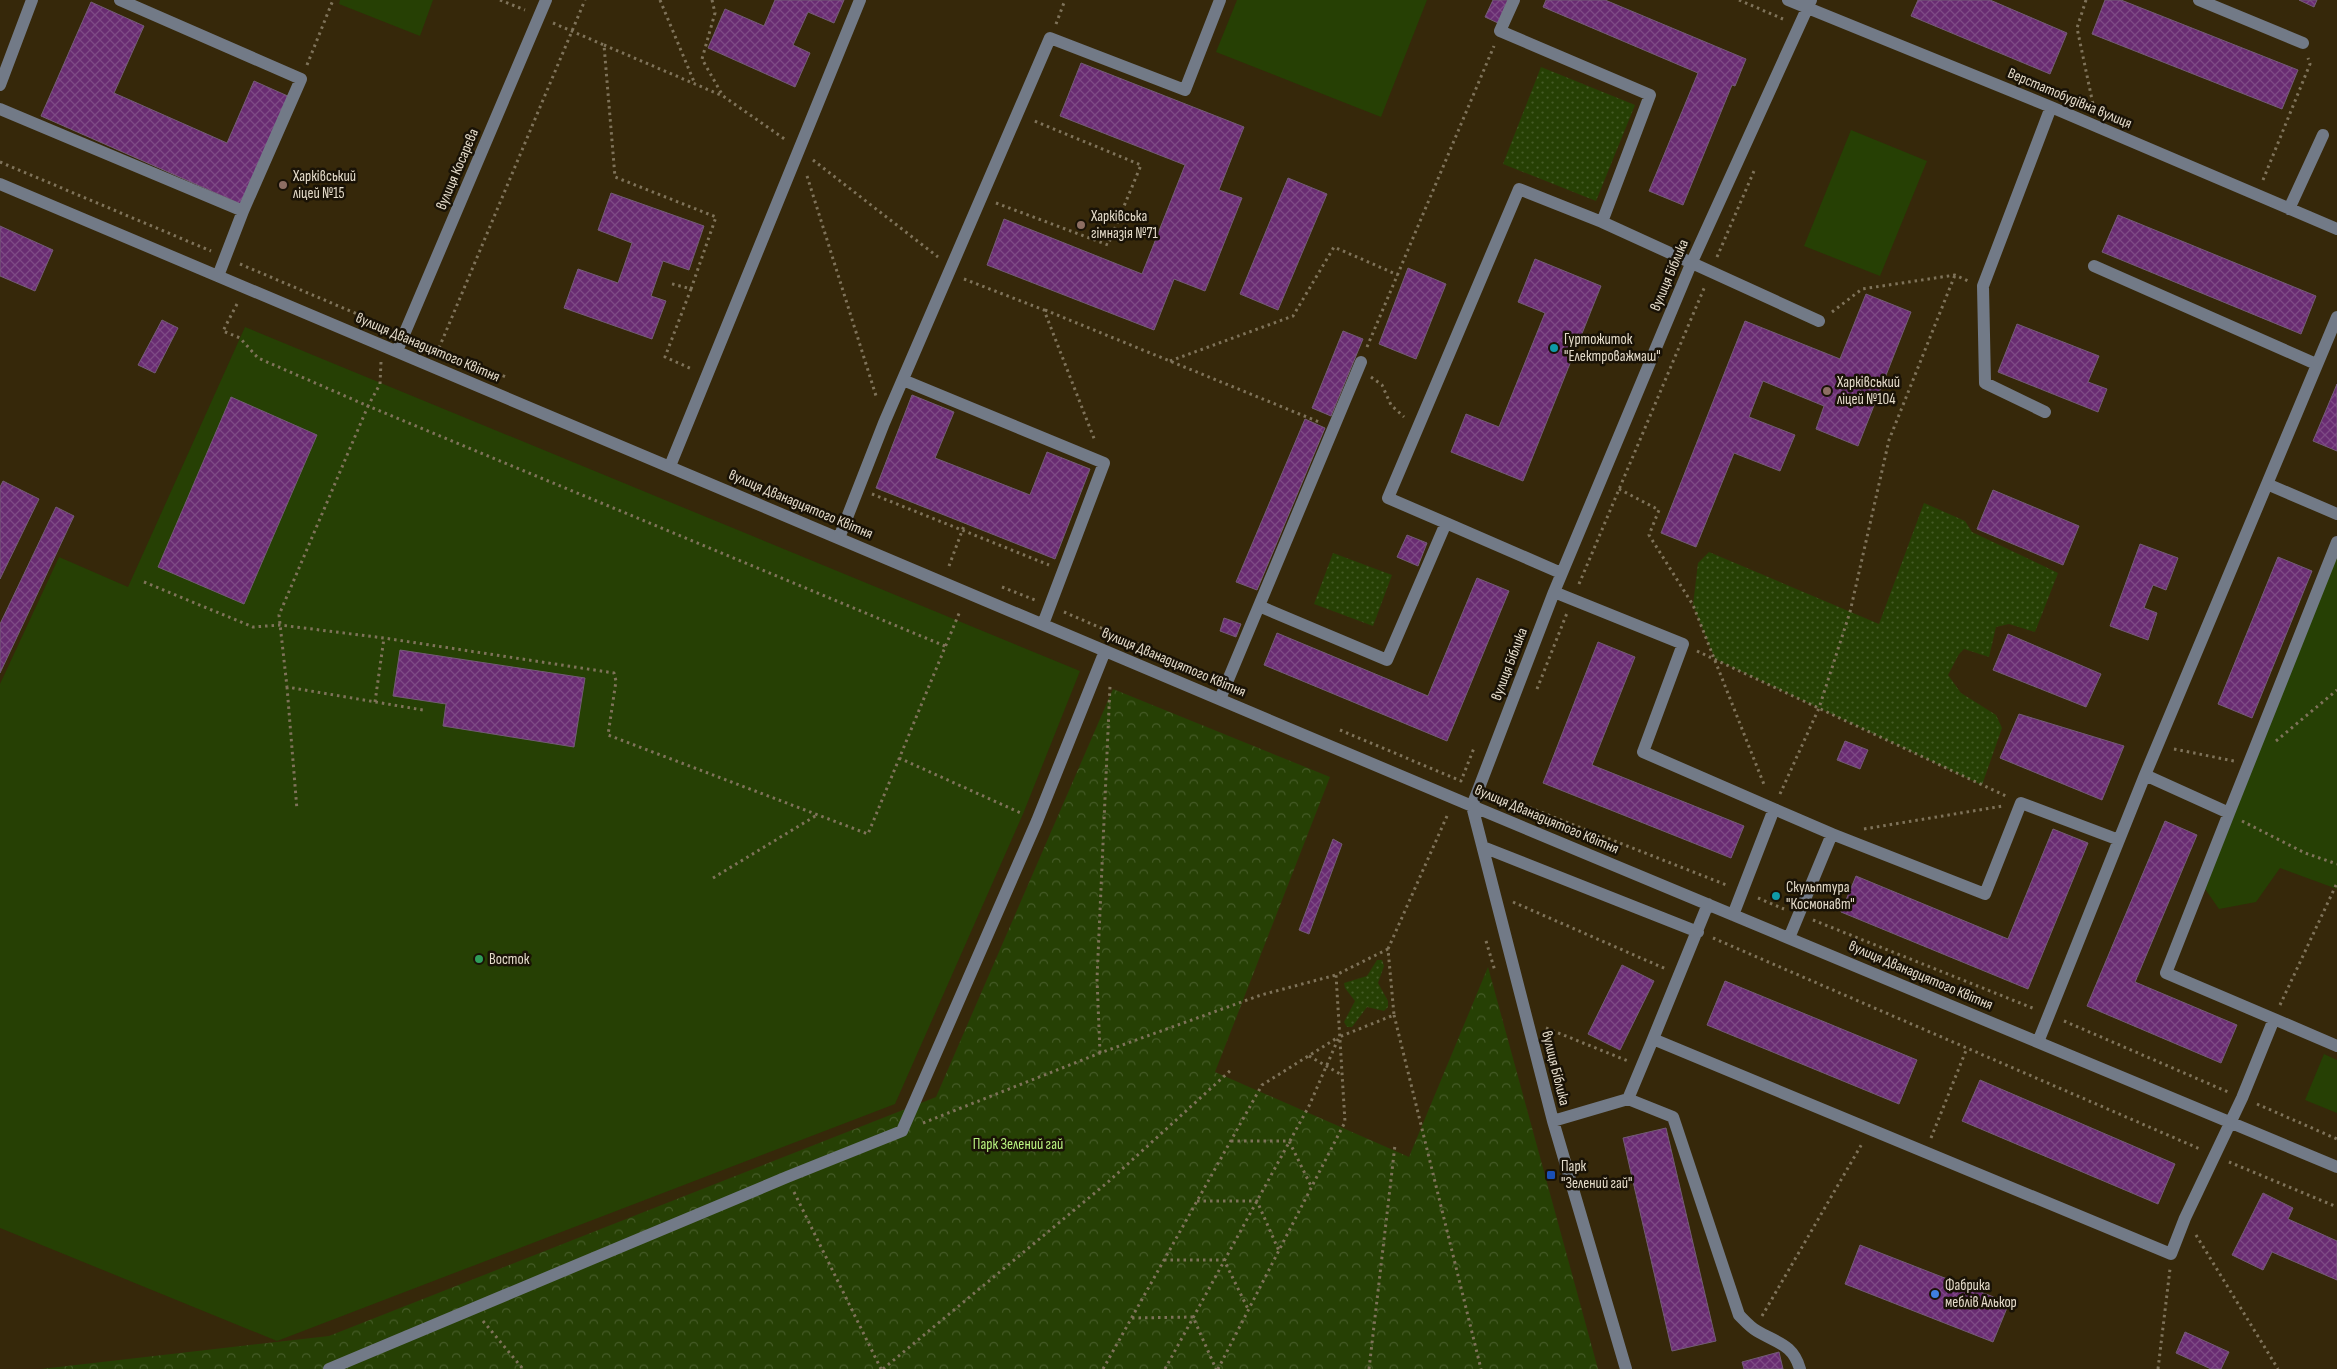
<svg xmlns="http://www.w3.org/2000/svg" width="2337" height="1369" font-family="'Sofia Sans Condensed',sans-serif">
	<style>
		.grass { fill: url(#grass-dots) }
		.forest { fill: url(#forest-crowns) }
		.garden { fill: #264004 }
		.building { fill: url(#building-cross-hatch); stroke: #735c76 }
		.lines { fill: none; stroke-linecap: round; stroke-linejoin: round }
		.path { stroke: #7f735a; stroke-width: 3; stroke-dasharray: 2.5 4; stroke-linecap: butt }
		.minor { stroke: #727a87; stroke-width: 12 }
		.education-dot { fill: #8d6e63; stroke: #191206; stroke-width: 2 }
		.culture-dot { fill: #0f9aa8; stroke: #191206; stroke-width: 2 }
		.leisure-dot { fill: #2e9e5b; stroke: #191206; stroke-width: 2 }
		.transit-dot { fill: #1a4fb4; stroke: #191206; stroke-width: 2 }
		.shop-dot { fill: #3f7fe0; stroke: #191206; stroke-width: 2 }
		.labels { text-anchor: middle; stroke-width: 5; stroke-linejoin: round; paint-order: stroke }
		.street-label { font-size: 15px; fill: #e5dccb; stroke: #191206 }
		.poi-label { font-size: 15px; fill: #e5dccb; stroke: #191206; text-anchor: start }
		.park-label { font-size: 15px; fill: #baf581; stroke: #191206 }
	</style>
	<defs>
		<pattern id="grass-dots" width="8" height="8" patternUnits="userSpaceOnUse" patternTransform="scale(1.25)"><rect width="8" height="8" fill="#264004"/><path d="M2 2h.1M6 6h.1" fill="none" stroke="#455b27" stroke-width="1.8" stroke-linecap="round"/></pattern>
		<pattern id="forest-crowns" width="20" height="18" patternUnits="userSpaceOnUse" patternTransform="scale(1.25)"><rect width="20" height="18" fill="#264004"/><path d="M2 6a3 3 0 1 1 6 0M12 15a3 3 0 1 1 6 0" fill="none" stroke="#455b27"/></pattern>
		<pattern id="building-cross-hatch" width="8" height="8" patternUnits="userSpaceOnUse" patternTransform="scale(1.25)"><rect width="8" height="8" fill="#692c72"/><path d="M0 0l8 8M0 8l8-8" fill="none" stroke="#7e4a85"/></pattern>
	</defs>
	<rect width="100%" height="100%" fill="#36280a"/>
	<path class="grass" d="M 1541,67 L 1635,105 L 1596,201 L 1503,164 Z
		M 1924,503 L 1965,521 L 1972,532 L 2058,573 L 2035,632 L 2009,624 L 1996,627 L 1989,657 L 1964,649 L 1959,654 L 1948,675 L 1961,693 L 1996,715 L 2002,728 L 1982,785 L 1715,659 L 1693,605 L 1698,563 L 1709,552 L 1879,624 Z
		M 1333,553 L 1392,575 L 1373,626 L 1314,604 Z
		M 1377,960 L 1382,960 L 1384,966 L 1378,983 L 1388,1001 L 1388,1007 L 1384,1011 L 1367,1007 L 1352,1027 L 1347,1027 L 1344,1022 L 1355,1001 L 1345,988 L 1344,983 L 1367,976 Z"/>
	<path class="forest" d="M 1113,689 L 1330,777 L 1215,1072 L 1409,1157 L 1488,967 L 1598,1369 L 41,1369 L 329,1336 L 936,1097 Z"/>
	<path class="garden" d="M 340,0 L 433,0 L 420,36 L 339,4 Z
		M 1237,0 L 1427,0 L 1381,117 L 1216,52 Z
		M 1851,130 L 1927,161 L 1880,276 L 1804,246 Z
		M 245,327 L 1080,671 L 1023,814 L 895,1104 L 277,1341 L 0,1228 L 0,684 L 59,557 L 128,587 Z
		M 2337,545 L 2337,889 L 2280,868 L 2256,902 L 2219,909 L 2201,883 Z
		M 2324,1054 L 2337,1060 L 2337,1113 L 2305,1100 Z"/>
	<path class="building" d="M 775,0 L 844,0 L 834,23 L 808,12 L 793,45 L 810,53 L 795,87 L 708,48 L 725,9 L 764,26 Z
		M 1493,0 L 1508,0 L 1498,23 L 1485,17 Z
		M 1546,0 L 1605,0 L 1746,59 L 1735,86 L 1732,85 L 1683,205 L 1649,191 L 1698,73 L 1543,7 Z
		M 1918,0 L 1990,0 L 2067,33 L 2050,74 L 1911,16 Z
		M 2105,0 L 2121,0 L 2298,70 L 2282,109 L 2092,34 Z
		M 2299,0 L 2317,0 L 2314,7 Z
		M 91,2 L 144,26 L 114,93 L 227,143 L 254,81 L 290,97 L 243,205 L 41,116 Z
		M 1081,63 L 1244,127 L 1219,190 L 1242,198 L 1205,291 L 1174,279 L 1154,330 L 987,265 L 1004,219 L 1142,274 L 1185,165 L 1060,116 Z
		M 1288,178 L 1327,194 L 1278,310 L 1240,294 Z
		M 611,193 L 704,226 L 689,270 L 663,261 L 651,296 L 666,301 L 652,339 L 564,308 L 578,269 L 618,283 L 632,243 L 598,230 Z
		M 2118,215 L 2316,296 L 2301,334 L 2102,252 Z
		M 0,226 L 53,250 L 35,291 L 0,276 Z
		M 1535,259 L 1601,286 L 1523,481 L 1451,452 L 1466,414 L 1499,427 L 1545,313 L 1518,302 Z
		M 1408,268 L 1446,284 L 1416,359 L 1379,344 Z
		M 1866,294 L 1911,312 L 1858,446 L 1816,429 L 1824,406 L 1763,381 L 1749,417 L 1795,435 L 1780,471 L 1734,453 L 1696,547 L 1661,533 L 1745,321 L 1840,359 Z
		M 162,320 L 178,328 L 155,373 L 138,365 Z
		M 2017,324 L 2099,356 L 2088,382 L 2107,389 L 2098,412 L 1998,372 Z
		M 1343,331 L 1363,339 L 1331,416 L 1312,408 Z
		M 2337,384 L 2337,451 L 2313,441 Z
		M 912,395 L 954,412 L 935,458 L 1030,495 L 1047,452 L 1090,469 L 1055,559 L 876,488 Z
		M 231,397 L 317,435 L 244,604 L 158,567 Z
		M 1305,419 L 1325,428 L 1257,590 L 1236,582 Z
		M 3,481 L 39,499 L 0,579 L 0,487 Z
		M 1993,490 L 2079,526 L 2063,565 L 1977,529 Z
		M 56,507 L 74,516 L 0,673 L 0,624 Z
		M 1407,535 L 1427,543 L 1418,566 L 1397,557 Z
		M 2140,544 L 2178,558 L 2166,590 L 2153,585 L 2144,608 L 2157,613 L 2148,640 L 2110,626 Z
		M 2278,557 L 2312,571 L 2252,718 L 2218,704 Z
		M 1477,578 L 1509,591 L 1447,741 L 1264,665 L 1277,633 L 1428,696 Z
		M 1224,618 L 1241,624 L 1236,637 L 1220,631 Z
		M 2008,634 L 2101,674 L 2086,707 L 1993,670 Z
		M 1598,642 L 1635,657 L 1592,765 L 1744,826 L 1731,858 L 1543,783 Z
		M 400,650 L 585,678 L 574,747 L 443,726 L 446,704 L 393,696 Z
		M 2019,714 L 2124,746 L 2102,800 L 2000,758 Z
		M 1845,741 L 1868,750 L 1860,769 L 1837,760 Z
		M 2165,821 L 2197,835 L 2135,982 L 2237,1025 L 2221,1063 L 2087,1006 Z
		M 2053,829 L 2088,843 L 2028,989 L 1841,912 L 1856,876 L 2008,939 Z
		M 1333,839 L 1342,844 L 1309,934 L 1299,930 Z
		M 1622,965 L 1654,981 L 1620,1050 L 1588,1034 Z
		M 1725,981 L 1917,1060 L 1899,1104 L 1707,1025 Z
		M 1980,1080 L 2175,1164 L 2158,1204 L 1962,1121 Z
		M 1666,1128 L 1716,1341 L 1672,1351 L 1623,1138 Z
		M 2263,1193 L 2293,1208 L 2288,1219 L 2337,1241 L 2337,1280 L 2272,1252 L 2263,1270 L 2232,1255 Z
		M 1860,1245 L 2009,1303 L 1993,1342 L 1845,1284 Z
		M 2185,1332 L 2229,1352 L 2221,1369 L 2211,1369 L 2176,1353 Z
		M 1779,1352 L 1783,1369 L 1744,1369 L 1742,1362 Z"/>
	<g class="lines">
		<path class="path" d="M 500,0 L 525,10
			M 660,0 L 695,84
			M 712,0 L 715,13 L 702,59 L 723,96
			M 1739,0 L 1783,19
			M 2086,0 L 2077,28 L 2094,109
			M 553,23 L 604,45 L 615,177 L 716,217 L 691,289 L 669,283
			M 1056,24 L 1065,0
			M 604,45 L 723,96 L 786,140
			M 307,65 L 333,0
			M 813,160 L 938,257
			M 0,162 L 211,251
			M 807,176 L 877,399
			M 2263,180 L 2310,64 L 2308,58
			M 996,203 L 1108,245 L 1141,165 L 1032,120
			M 1717,257 L 1754,171
			M 240,264 L 390,328
			M 964,279 L 1044,310 L 1095,441
			M 691,289 L 665,357 L 692,369
			M 237,304 L 223,331 L 240,338 L 258,358 L 368,406 L 279,615 L 287,687 L 423,710
			M 1045,310 L 1319,422
			M 1832,312 L 1862,289 L 1955,275 L 1968,281
			M 419,340 L 508,378
			M 1367,347 L 1494,46
			M 439,348 L 585,0
			M 1170,361 L 1293,316 L 1334,247 L 1398,275
			M 381,362 L 380,384 L 368,406 L 945,646
			M 1371,377 L 1382,385 L 1391,405 L 1404,417
			M 1619,489 L 1659,510 L 1649,535 L 1693,605 L 1765,787
			M 872,494 L 1049,565
			M 949,566 L 965,523
			M 144,582 L 253,627 L 280,625 L 384,638 L 614,673 L 616,681 L 608,735 L 868,834 L 960,611
			M 1579,584 L 1705,286
			M 1002,587 L 1035,600
			M 1064,612 L 1175,660
			M 1697,651 L 2006,796
			M 287,687 L 297,810
			M 1537,689 L 1567,613
			M 375,702 L 384,638
			M 1340,730 L 1461,781 L 1474,748
			M 2276,741 L 2337,690
			M 2174,749 L 2234,761
			M 899,758 L 1023,814
			M 1495,792 L 1495,794 L 1729,886
			M 1780,794 L 1819,708 L 1850,612 L 1889,440 L 1955,275
			M 2242,821 L 2305,853 L 2337,864
			M 1864,829 L 2003,806
			M 713,878 L 817,815
			M 1758,898 L 1784,909
			M 1513,902 L 1666,969
			M 1813,920 L 2035,1009
			M 1713,938 L 2200,1149
			M 1486,941 L 1495,971
			M 1388,949 L 1447,816
			M 2280,1005 L 2337,883
			M 1394,1015 L 1481,1369
			M 2064,1021 L 2228,1092
			M 1546,1028 L 1628,1061
			M 1100,1053 L 1097,979 L 1110,686
			M 1309,1056 L 1342,1075
			M 2257,1104 L 2337,1139
			M 923,1123 L 1100,1053 L 1261,995 L 1336,975
			M 1931,1138 L 1967,1048
			M 1231,1141 L 1289,1141 L 1312,1188
			M 2229,1162 L 2337,1207
			M 794,1192 L 881,1369
			M 1197,1201 L 1257,1201 L 1279,1251
			M 2196,1235 L 2278,1369
			M 1164,1260 L 1224,1260 L 1249,1311
			M 1762,1316 L 1863,1142
			M 1132,1318 L 1193,1317 L 1216,1369
			M 483,1321 L 523,1369
			M 883,1369 L 1108,1182 L 1231,1070
			M 1103,1369 L 1262,1085 L 1337,1038
			M 1165,1369 L 1309,1106 L 1339,1037 L 1394,1015 L 1388,949 L 1336,975 L 1345,1122 L 1218,1369
			M 1369,1369 L 1395,1145
			M 2158,1369 L 2170,1269"/>
		<path class="minor" d="M 1514,0 L 1500,31 L 1650,95 L 1602,222 L 1819,321
			M 1788,0 L 2051,107 L 2337,229
			M 2199,0 L 2303,43
			M 0,85 L 32,0
			M 0,109 L 243,211 L 301,79 L 120,0
			M 0,184 L 1472,806 L 2337,1167
			M 2289,209 L 2323,135
			M 2094,266 L 2316,364
			M 218,276 L 243,211
			M 397,351 L 546,0
			M 903,380 L 1104,463 L 1043,624
			M 2045,412 L 1985,383 L 1983,286 L 2051,107
			M 670,466 L 860,0
			M 2267,484 L 2337,514
			M 1446,523 L 1388,498 L 1519,189 L 1602,222
			M 839,538 L 884,423 L 1050,38 L 1185,90 L 1220,0
			M 1554,592 L 1683,644 L 1643,752 L 1774,809
			M 1259,606 L 1387,660 L 1446,523 L 1561,573
			M 1220,699 L 1361,362
			M 2145,775 L 2337,317
			M 2229,813 L 2337,542
			M 1483,847 L 1698,932
			M 1708,904 L 1653,1039 L 2171,1254 L 2185,1218 L 2242,1098 L 2274,1019 L 2166,973 L 2229,813 L 2145,775 L 2038,1042
			M 1733,915 L 1774,809 L 1832,834
			M 1789,938 L 1832,834 L 1985,894 L 2021,803 L 2119,840
			M 2274,1019 L 2337,1046
			M 1628,1099 L 1673,1117 L 1739,1315 C 1744,1320 1750,1327 1757,1331 C 1777,1343 1793,1344 1800,1369
			M 1553,1121 L 1628,1099 L 1653,1039
			M 329,1369 L 787,1177 L 902,1131 L 1037,821 L 1105,651
			M 1626,1369 L 1553,1121 L 1472,806 L 1554,592 L 1691,264 L 1811,0"/>
	</g>
	<g class="education-dot">
		<circle cx="283" cy="185" r="5"/>
		<circle cx="1081" cy="225" r="5"/>
		<circle cx="1827" cy="391" r="5"/>
	</g>
	<g class="culture-dot">
		<circle cx="1554" cy="348" r="5"/>
		<circle cx="1776" cy="896" r="5"/>
	</g>
	<circle class="leisure-dot" cx="479" cy="959" r="5"/>
	<rect class="transit-dot" x="1546" y="1170" width="10" height="10" rx="2.5"/>
	<circle class="shop-dot" cx="1935" cy="1294" r="5"/>
	<g class="labels">
		<g class="street-label">
			<text transform="translate(2070 98) rotate(23)" y="5">Верстатобудівна вулиця</text>
			<text transform="translate(457 169) rotate(-67)" y="5">вулиця Косарєва</text>
			<text transform="translate(1669 275) rotate(-67)" y="5">вулиця Біблика</text>
			<text transform="translate(428 347) rotate(23)" y="5">вулиця Дванадцятого Квітня</text>
			<text transform="translate(801 504) rotate(23)" y="5">вулиця Дванадцятого Квітня</text>
			<text transform="translate(1174 662) rotate(23)" y="5">вулиця Дванадцятого Квітня</text>
			<text transform="translate(1509 664) rotate(-69)" y="5">вулиця Біблика</text>
			<text transform="translate(1547 819) rotate(23)" y="5">вулиця Дванадцятого Квітня</text>
			<text transform="translate(1921 975) rotate(23)" y="5">вулиця Дванадцятого Квітня</text>
			<text transform="translate(1556 1068) rotate(76)" y="5">вулиця Біблика</text>
		</g>
		<g class="poi-label">
			<text x="293" y="181">Харківський<tspan x="293" dy="17">ліцей №15</tspan></text>
			<text x="1091" y="221">Харківська<tspan x="1091" dy="17">гімназія №71</tspan></text>
			<text x="1564" y="344">Гуртожиток<tspan x="1564" dy="17">"Електроважмаш"</tspan></text>
			<text x="1837" y="387">Харківський<tspan x="1837" dy="17">ліцей №104</tspan></text>
			<text x="1786" y="892">Скульптура<tspan x="1786" dy="17">"Космонавт"</tspan></text>
			<text x="489" y="964">Восток</text>
			<text x="1561" y="1171">Парк<tspan x="1561" dy="17">"Зелений гай"</tspan></text>
			<text x="1945" y="1290">Фабрика<tspan x="1945" dy="17">меблів Алькор</tspan></text>
		</g>
		<g class="park-label">
			<text x="1018" y="1149">Парк Зелений гай</text>
		</g>
	</g>
</svg>
